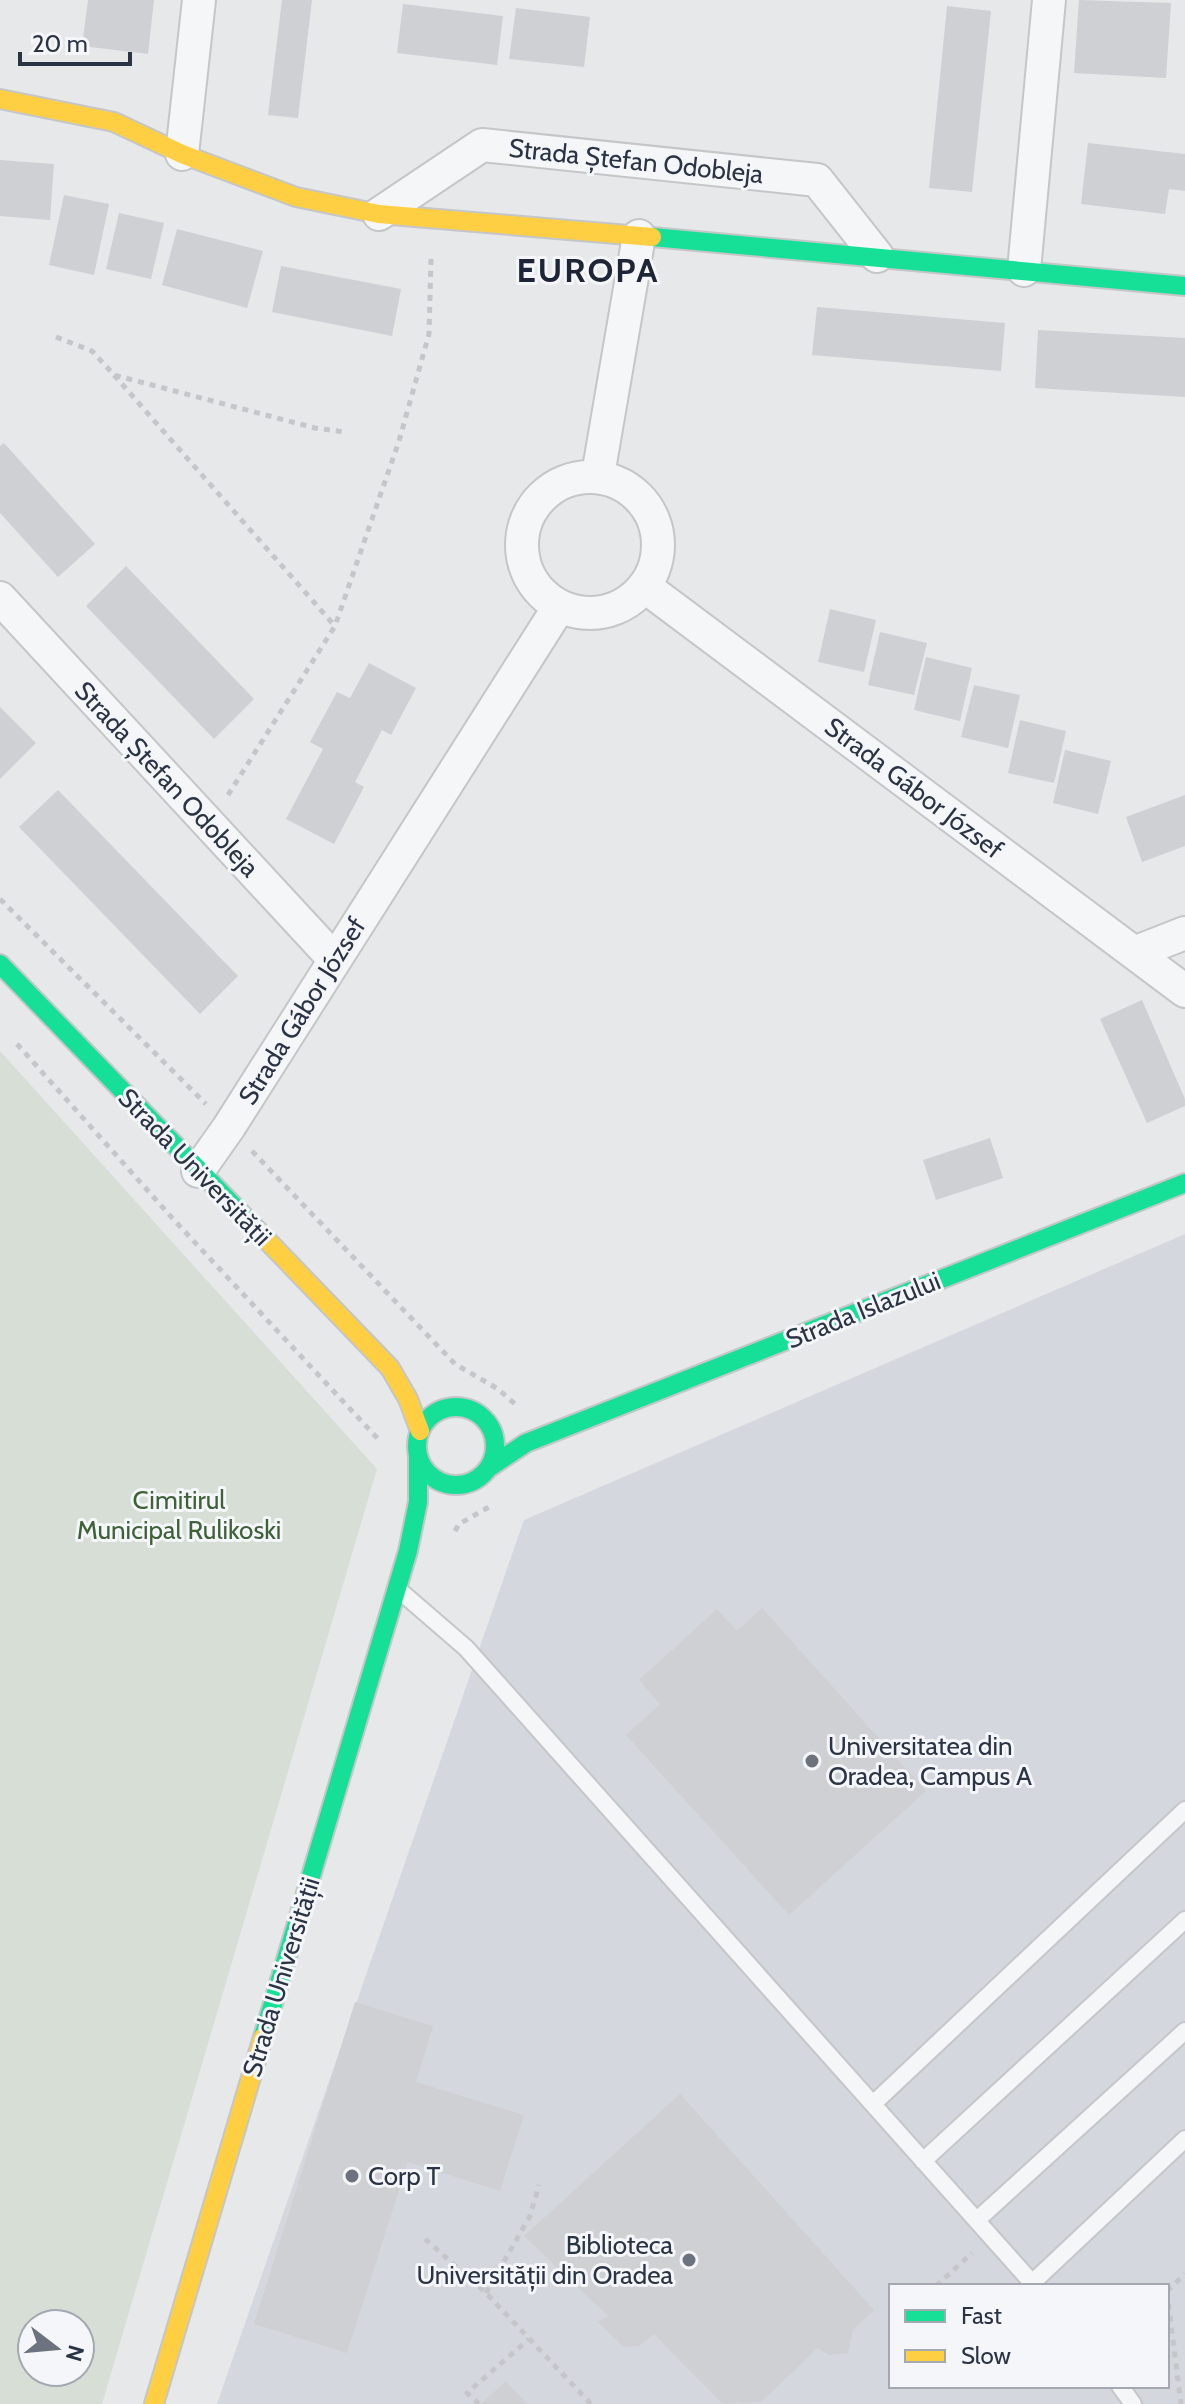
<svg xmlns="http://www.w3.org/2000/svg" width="1185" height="2404" font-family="Cabin,sans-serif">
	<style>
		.built { fill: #d4d7dd; fill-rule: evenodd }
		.green { fill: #d6ded6; fill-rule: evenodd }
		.building { fill: #ced0d3 }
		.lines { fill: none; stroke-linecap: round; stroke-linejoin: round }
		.lane-casing { stroke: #c4c6c8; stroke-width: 20 }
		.street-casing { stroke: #c4c6c8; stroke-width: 36 }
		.fast-casing { stroke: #c4c6c8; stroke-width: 22 }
		.slow-casing { stroke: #c4c6c8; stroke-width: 22 }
		.path { stroke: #c5c6ca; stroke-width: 5; stroke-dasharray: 6 6; stroke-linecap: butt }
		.lane { stroke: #f5f6f7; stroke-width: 16 }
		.street { stroke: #f5f6f7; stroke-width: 32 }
		.fast { stroke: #16e098; stroke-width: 18 }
		.slow { stroke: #ffcf43; stroke-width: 18 }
		.poi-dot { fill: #6c737f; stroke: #f4f6f9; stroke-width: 3 }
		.labels { text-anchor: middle; stroke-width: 6; stroke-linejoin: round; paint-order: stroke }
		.street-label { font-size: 26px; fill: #2b3445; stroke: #f4f6f9 }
		.park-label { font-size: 26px; fill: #3f6138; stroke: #f4f6f9 }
		.poi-label { font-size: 26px; fill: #2b3445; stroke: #f4f6f9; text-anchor: start }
		.district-label { font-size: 34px; font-weight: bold; letter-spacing: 2px; fill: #1d2536; stroke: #f4f6f9 }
	</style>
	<rect width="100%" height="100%" fill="#e6e8ea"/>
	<path class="built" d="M 1185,1234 L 1185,2404 L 217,2404 L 524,1520 ZM 891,2286 L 1167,2286 L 1167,2386 L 891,2386 Z"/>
	<path class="green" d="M 0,1051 L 377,1469 L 102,2404 L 0,2404 ZM 32,2324 L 80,2324 L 80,2372 L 32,2372 Z"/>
	<path class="building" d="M 88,0 L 154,0 L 148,54 L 82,46 Z
		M 282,0 L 312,0 L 298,118 L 268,115 Z
		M 1079,0 L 1171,3 L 1166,78 L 1074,73 Z
		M 403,4 L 503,16 L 497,65 L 397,53 Z
		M 947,6 L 991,11 L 972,192 L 929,188 Z
		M 516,8 L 590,17 L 584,67 L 509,59 Z
		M 1088,143 L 1185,154 L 1185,191 L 1169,189 L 1165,214 L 1081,204 Z
		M 0,160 L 54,164 L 50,220 L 0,216 Z
		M 64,195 L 109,204 L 94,275 L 49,265 Z
		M 119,213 L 164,223 L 151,279 L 106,269 Z
		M 177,229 L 263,251 L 247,308 L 162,285 Z
		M 281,266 L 401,289 L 392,336 L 272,312 Z
		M 817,307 L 1005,323 L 1001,371 L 812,355 Z
		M 1038,330 L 1185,338 L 1185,397 L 1035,388 Z
		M 4,443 L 95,544 L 58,577 L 0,513 L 0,446 Z
		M 126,566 L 254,699 L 214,739 L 86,606 Z
		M 830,609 L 876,620 L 864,672 L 818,662 Z
		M 880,632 L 927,643 L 914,695 L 868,685 Z
		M 926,657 L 972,668 L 960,721 L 914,710 Z
		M 369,663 L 416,688 L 391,735 L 382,730 L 355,782 L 364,787 L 334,844 L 286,819 L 323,749 L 310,742 L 337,692 L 350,698 Z
		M 974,685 L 1020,695 L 1008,748 L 961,737 Z
		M 0,707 L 36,743 L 0,779 Z
		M 1020,720 L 1066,731 L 1054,783 L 1008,773 Z
		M 1065,750 L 1111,761 L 1098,814 L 1053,803 Z
		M 58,790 L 238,976 L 200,1014 L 19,827 Z
		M 1185,795 L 1185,846 L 1142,862 L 1126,817 Z
		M 1142,1000 L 1185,1099 L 1185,1106 L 1147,1123 L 1100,1019 Z
		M 990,1138 L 1003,1178 L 936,1200 L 923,1160 Z
		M 762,1608 L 926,1791 L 789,1915 L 626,1735 L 660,1704 L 639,1680 L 717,1609 L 737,1631 Z
		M 355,2002 L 433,2026 L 416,2082 L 524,2115 L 500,2191 L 408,2162 L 347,2353 L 254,2324 Z
		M 680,2094 L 874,2310 L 853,2330 L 848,2353 L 829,2355 L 818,2348 L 761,2402 L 723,2404 L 654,2334 L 639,2346 L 624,2347 L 598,2322 L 608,2316 L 524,2236 Z
		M 506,2381 L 527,2404 L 481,2404 Z"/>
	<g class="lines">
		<defs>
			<path id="lane" d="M 400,1591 L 466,1648 L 1035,2286
				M 873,2104 L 1185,1810
				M 923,2161 L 1185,1920
				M 977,2220 L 1185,2031
				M 1032,2283 L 1185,2139
				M 1120,2386 L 1133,2404"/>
			<path id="street" d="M 182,154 L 199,0
				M 379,214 L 482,145 L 817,180 L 877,256
				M 1024,270 L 1049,0
				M 598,475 L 639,236
				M522 545a68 68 0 1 1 136 0a68 68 0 1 1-136 0Z
				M 644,586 L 1185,991
				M 0,598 L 334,959
				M 1134,953 L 1185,933
				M 198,1171 L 229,1127 L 559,607"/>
			<path id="fast" d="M 652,237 L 1185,286
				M 0,964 L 259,1232
				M417 1446a39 39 0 1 1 78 0a39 39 0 1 1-78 0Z
				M 490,1467 L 526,1443 L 1185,1183
				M 263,2037 L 408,1551 L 418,1502 L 418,1456"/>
			<path id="slow" d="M 0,99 L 114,122 L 182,154 L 296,197 L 379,214 L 652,237
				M 259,1232 L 390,1368 L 408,1399 L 420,1431
				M 154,2404 L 263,2037"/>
		</defs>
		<use href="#lane" class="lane-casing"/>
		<use href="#street" class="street-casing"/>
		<use href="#fast" class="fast-casing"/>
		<use href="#slow" class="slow-casing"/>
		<path class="path" d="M 56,337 L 92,351 L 114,375 L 315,428 L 346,432
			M 114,375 L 334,625
			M 228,795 L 335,626 L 399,441 L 429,334 L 431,259
			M 0,899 L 206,1104
			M 17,1044 L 174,1220 L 380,1441
			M 252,1151 L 455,1364 L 498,1389 L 515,1404
			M 455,1531 L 459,1524 L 489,1507
			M 425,2239 L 486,2293 L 591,2404
			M 936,2286 L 972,2253
			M 1167,2291 L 1185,2274
			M 1167,2292 L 1181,2404
			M 486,2293 L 530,2216 L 539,2185
			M 479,2404 L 467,2393 L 529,2339"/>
		<use href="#lane" class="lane"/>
		<use href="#street" class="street"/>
		<use href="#fast" class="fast"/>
		<use href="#slow" class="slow"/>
	</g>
	<g class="poi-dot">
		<circle cx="812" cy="1761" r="8"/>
		<circle cx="352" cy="2176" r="8"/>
		<circle cx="689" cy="2260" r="8"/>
	</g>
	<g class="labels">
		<g class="street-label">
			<text transform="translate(636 161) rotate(6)" y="9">Strada Ștefan Odobleja</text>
			<text transform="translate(167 779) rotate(47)" y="9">Strada Ștefan Odobleja</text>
			<text transform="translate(914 788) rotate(37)" y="9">Strada Gábor József</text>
			<text transform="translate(302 1011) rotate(-58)" y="9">Strada Gábor József</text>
			<text transform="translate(195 1167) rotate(46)" y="9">Strada Universității</text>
			<text transform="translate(863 1310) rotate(-22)" y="9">Strada Islazului</text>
			<text transform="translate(281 1977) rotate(-73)" y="9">Strada Universității</text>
		</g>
		<g class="park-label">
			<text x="179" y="1509">Cimitirul<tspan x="179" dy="30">Municipal Rulikoski</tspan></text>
		</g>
		<g class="poi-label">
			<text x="828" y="1755">Universitatea din<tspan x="828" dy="30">Oradea, Campus A</tspan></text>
			<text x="368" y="2185">Corp T</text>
			<text x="673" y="2254" text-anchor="end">Biblioteca<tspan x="673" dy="30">Universității din Oradea</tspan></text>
		</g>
		<g class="district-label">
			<text x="588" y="282">EUROPA</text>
		</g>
	</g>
	<rect x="889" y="2284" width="280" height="104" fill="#f4f6f9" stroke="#a4a8b1" stroke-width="2"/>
	<rect x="905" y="2310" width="40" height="12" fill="#16e098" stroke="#a4a8b1" stroke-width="2"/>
	<text x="961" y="2324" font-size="24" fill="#2b3445">Fast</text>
	<rect x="905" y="2350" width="40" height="12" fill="#ffcf43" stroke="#a4a8b1" stroke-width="2"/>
	<text x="961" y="2364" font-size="24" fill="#2b3445">Slow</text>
	<g transform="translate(56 2348) rotate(106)"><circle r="38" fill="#f4f6f9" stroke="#a4a8b1" stroke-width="2"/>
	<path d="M0-6L14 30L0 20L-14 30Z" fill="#6c737f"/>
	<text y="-12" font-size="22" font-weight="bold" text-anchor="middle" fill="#2b3445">N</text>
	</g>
	<path d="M20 52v12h110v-12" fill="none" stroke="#2b3445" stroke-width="4"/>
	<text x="32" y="52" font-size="24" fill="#2b3445" stroke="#f4f6f9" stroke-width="6" paint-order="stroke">20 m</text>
</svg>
